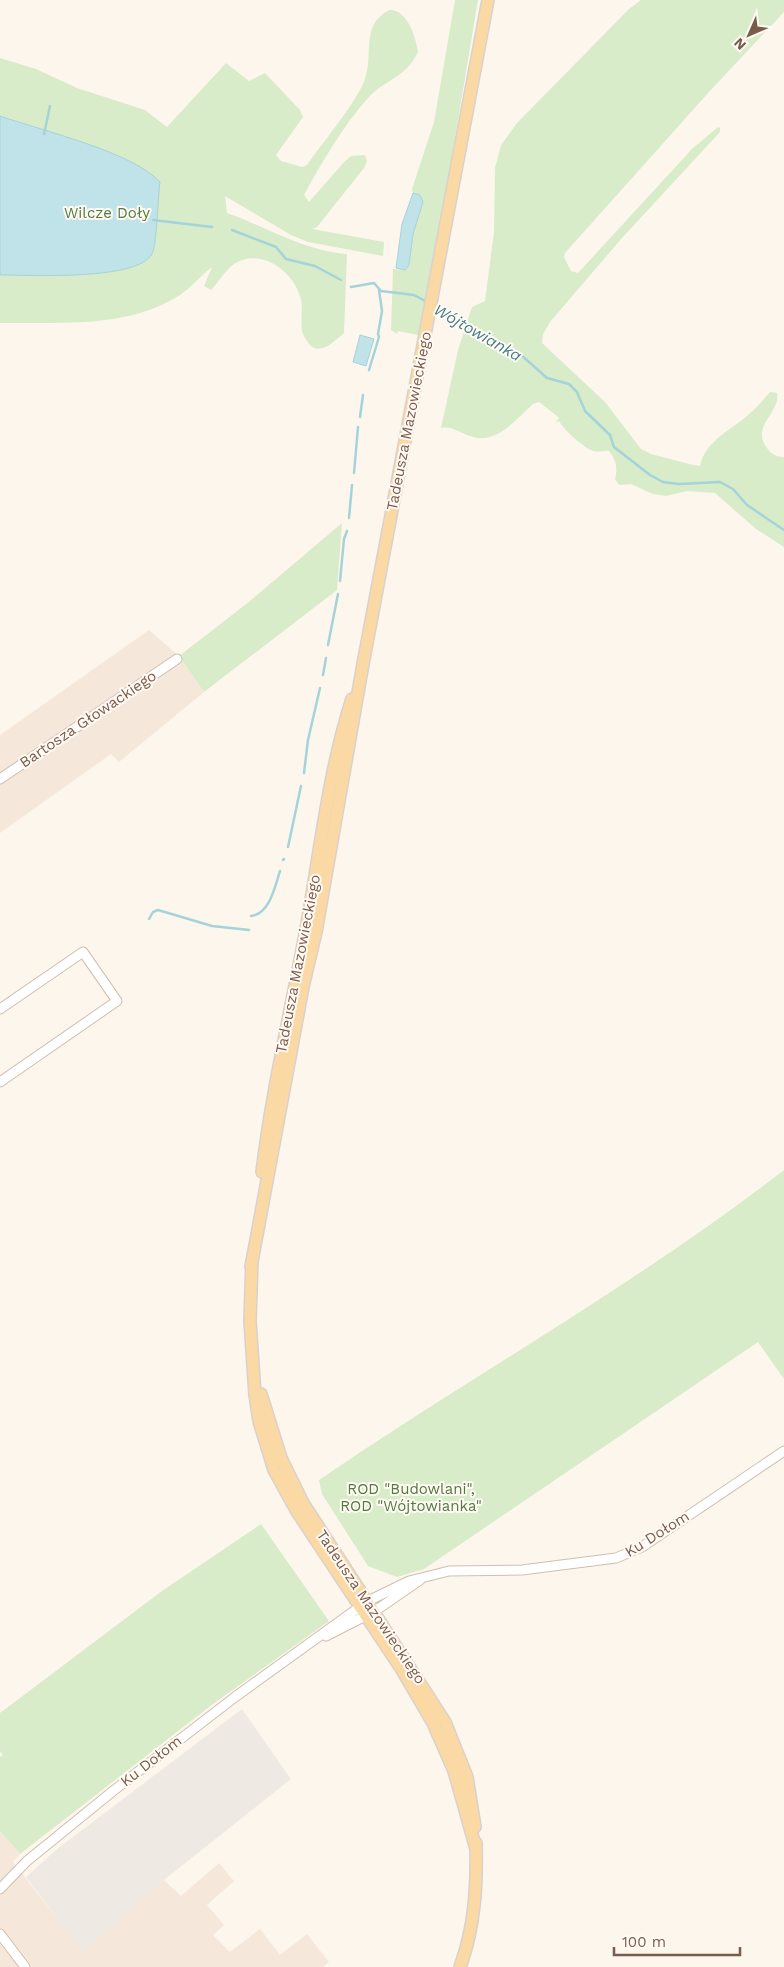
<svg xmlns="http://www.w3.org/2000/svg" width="784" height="1967" font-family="'Work Sans',sans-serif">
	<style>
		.residential { fill: #f5e8da }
		.industrial { fill: #efe9e4 }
		.green { fill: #d8ecc9 }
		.water { fill: #bfe3e8; stroke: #a5d3da }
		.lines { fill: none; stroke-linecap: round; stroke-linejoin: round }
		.stream { stroke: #a5d3da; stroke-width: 2.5 }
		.minor-casing { stroke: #d1beb0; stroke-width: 11 }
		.major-casing { stroke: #dad1cd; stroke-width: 14 }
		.minor { stroke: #fff; stroke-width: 9 }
		.major { stroke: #fbd9a5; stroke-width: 11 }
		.labels { text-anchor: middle; stroke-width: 4; stroke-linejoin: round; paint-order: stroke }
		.park-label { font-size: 15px; fill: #537a41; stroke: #fffaf3 }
		.street-label { font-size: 15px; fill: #7a5c4d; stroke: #fffaf3 }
		.water-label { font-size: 16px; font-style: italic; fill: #437c86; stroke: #fffaf3 }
	</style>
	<rect width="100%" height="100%" fill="#fdf6ec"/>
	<path class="residential" d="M 149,630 L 179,656 L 204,692 L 119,762 L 111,754 L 0,833 L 0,735 Z
		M 0,1831 L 20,1854 L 13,1862 L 83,1951 L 164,1880 L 181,1896 L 219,1863 L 234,1881 L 207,1905 L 224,1925 L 213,1935 L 230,1952 L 260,1929 L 280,1955 L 307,1934 L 329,1962 L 323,1967 L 0,1967 Z"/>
	<path class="industrial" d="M 242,1709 L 291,1779 L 164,1880 L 83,1952 L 26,1877 L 57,1849 Z"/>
	<path class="green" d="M 455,0 L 478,0 L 450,168 L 418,335 L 398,331 L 397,334 L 391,330 L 393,269 L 405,270 L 409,265 L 413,234 L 423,202 L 420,195 L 413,193 L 412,189 L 434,122 Z
		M 641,0 L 784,0 L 784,12 L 709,92 L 565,253 L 564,257 L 571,271 L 578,273 L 692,149 L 718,127 L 720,128 L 720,132 L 622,238 L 550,322 L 543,334 L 542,343 L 605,402 L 641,449 L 651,454 L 693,465 L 700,466 C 706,440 730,431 748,415 C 756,409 763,400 770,392 L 777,393 C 781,413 750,426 767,448 C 771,454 777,457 784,457 L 784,547 L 756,529 L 715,493 L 687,491 L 666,496 L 653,494 L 631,484 L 619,485 L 615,479 C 618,469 616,459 609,451 C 604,450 599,453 593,451 C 583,447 564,430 559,421 L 555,424 L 559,418 L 557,416 L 539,402 L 533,404 C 514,421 495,447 467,435 C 459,432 451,426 441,428 L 458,350 L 472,307 L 485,301 L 494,232 L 495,168 L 501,145 L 517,123 L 629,9 Z
		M 389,10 C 407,9 416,37 418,52 C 406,78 385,79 368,98 C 343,126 322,162 304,195 L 309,202 L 345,161 L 351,156 L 365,155 L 367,161 L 364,168 L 317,227 L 312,229 L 384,242 L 383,256 L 308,242 L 291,235 L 225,196 L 227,213 C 267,227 304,251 347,254 L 344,333 C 335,340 321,357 309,344 C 306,340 303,335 302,331 C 300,320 304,308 300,296 C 292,270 260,247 234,264 C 224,271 219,282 211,290 L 204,286 L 212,267 C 200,276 192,287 180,295 C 127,329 60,322 0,323 L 0,58 L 36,69 L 77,88 L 145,110 L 167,127 L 226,63 L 249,81 L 265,73 L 300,110 L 303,117 L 276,155 L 281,161 L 302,167 L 307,165 C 323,142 356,103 365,79 C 374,53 360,26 389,10 Z
		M 342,523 L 337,590 L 204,692 L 179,656 L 250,601 Z
		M 784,1170 L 784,1379 L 758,1342 L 424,1569 L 397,1577 L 368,1566 L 322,1494 L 319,1480 C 473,1375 637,1284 784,1170 Z
		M 261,1524 L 329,1621 L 213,1704 L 20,1854 L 0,1831 L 0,1757 L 3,1755 L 0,1751 L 0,1713 L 162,1591 Z"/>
	<path class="water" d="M 0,116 C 40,130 133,152 160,182 C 158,196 157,244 152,254 C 137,281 30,275 0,275 Z
		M 413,193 L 420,195 L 423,202 L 413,234 L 409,265 L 405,270 L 396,268 L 402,224 Z
		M 360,335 L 374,339 L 366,366 L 353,362 Z"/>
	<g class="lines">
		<path class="stream" d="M 44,134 L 50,106
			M 153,220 L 212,227
			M 232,230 L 276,247 L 286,259 L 315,266 L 341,280
			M 351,287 L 374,283 L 381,291 L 414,295 L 427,302
			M 434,306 L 473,331 L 520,354 L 547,378 L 569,384 L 577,392 L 585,411 L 610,435 L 614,447 L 650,475 L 663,482 L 679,484 L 720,482 L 733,489 L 747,505 L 784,530
			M 369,370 L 379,337 L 378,334 L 382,311 L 379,290
			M 360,417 L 363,395
			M 354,473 L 358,427
			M 349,518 L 352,485
			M 340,581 L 344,539 L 347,531
			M 328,645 L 338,594
			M 323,675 L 326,658
			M 304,773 L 308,740 L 320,688
			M 288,847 L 301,786
			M 283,860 L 284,859
			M 251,916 C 270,914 275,886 280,871
			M 149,919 L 153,912 L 158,910 L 212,926 L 249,930"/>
		<defs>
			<path id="minor" d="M 0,779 L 177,659
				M 0,1009 L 83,952 L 117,1001 L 0,1082
				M 326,1636 L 375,1611 L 420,1580
				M 0,1889 L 27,1861 L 113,1791 L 235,1697 L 368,1601 L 409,1581 L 449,1571 L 522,1570 L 616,1558 L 642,1547 L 784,1451
				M 0,1934 L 25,1967"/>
			<path id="major" d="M 262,1172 C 272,1090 291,1010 306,929 C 320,853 328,773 352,699
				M 252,1260 L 250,1321 L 255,1395 L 259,1421 L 274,1470 L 296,1510 L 402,1670 L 433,1723 L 454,1771 L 476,1849
				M 251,1267 L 303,987 L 316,932 L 363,664 L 488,0
				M 261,1394 L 281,1458 L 303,1503 L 445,1722 L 467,1777 L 475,1827
				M 460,1967 C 475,1927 477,1885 476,1843"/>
		</defs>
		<use href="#minor" class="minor-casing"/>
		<use href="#major" class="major-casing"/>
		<use href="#minor" class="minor"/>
		<use href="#major" class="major"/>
	</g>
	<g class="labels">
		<g class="park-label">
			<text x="107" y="218">Wilcze Doły</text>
			<text x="411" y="1494">ROD "Budowlani",<tspan x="411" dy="17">ROD "Wójtowianka"</tspan></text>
		</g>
		<g class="street-label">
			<text transform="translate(409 421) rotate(-79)" y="5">Tadeusza Mazowieckiego</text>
			<text transform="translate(88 719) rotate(-34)" y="5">Bartosza Głowackiego</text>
			<text transform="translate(298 964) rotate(-79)" y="5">Tadeusza Mazowieckiego</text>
			<text transform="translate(657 1534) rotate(-32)" y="5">Ku Dołom</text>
			<text transform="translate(371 1607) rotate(56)" y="5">Tadeusza Mazowieckiego</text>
			<text transform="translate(151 1761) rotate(-38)" y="5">Ku Dołom</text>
		</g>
		<g class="water-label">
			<text transform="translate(478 332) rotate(30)" y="6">Wójtowianka</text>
		</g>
	</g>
	<g transform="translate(749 35) rotate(225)" stroke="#fffaf3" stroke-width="4" paint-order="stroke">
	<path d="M0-4L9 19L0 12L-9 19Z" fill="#7a5c4d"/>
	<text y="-8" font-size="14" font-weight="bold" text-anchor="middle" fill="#7a5c4d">N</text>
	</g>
	<path d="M614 1947v8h126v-8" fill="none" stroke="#7a5c4d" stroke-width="2.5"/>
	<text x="622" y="1947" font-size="15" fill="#7a5c4d" stroke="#fffaf3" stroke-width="4" paint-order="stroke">100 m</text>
</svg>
